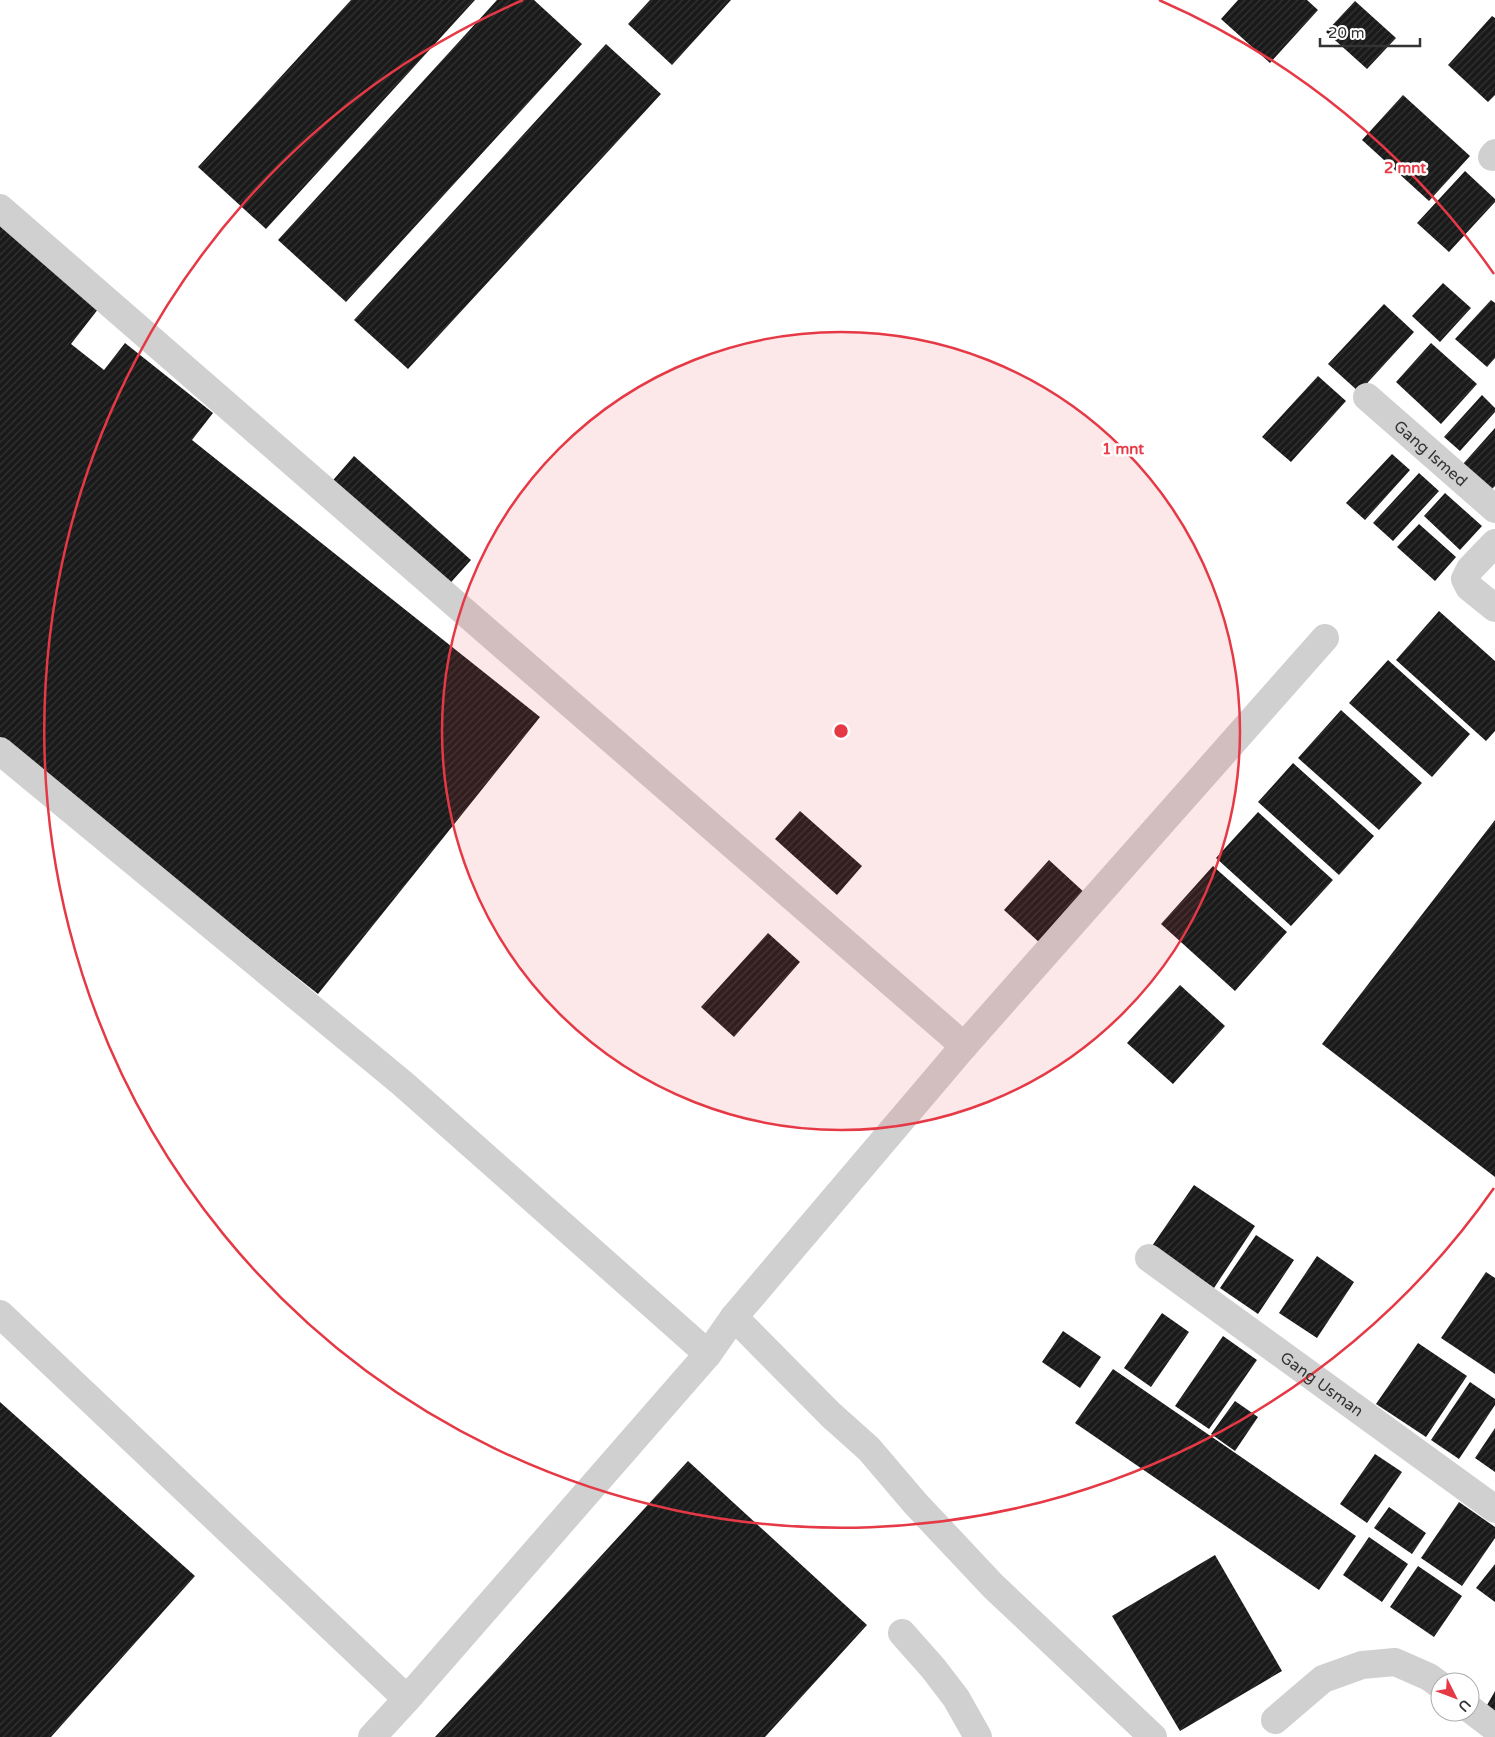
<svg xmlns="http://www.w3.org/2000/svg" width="1495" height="1737" font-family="'Varela Round',sans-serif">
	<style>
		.building { fill: url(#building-hatch) }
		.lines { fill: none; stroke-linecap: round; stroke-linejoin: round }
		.minor { stroke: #d0d0d0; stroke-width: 28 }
		.ring { fill: none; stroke: #e63946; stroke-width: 2.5 }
		.labels { text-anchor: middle; stroke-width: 5; stroke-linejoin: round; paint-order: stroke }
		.street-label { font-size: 16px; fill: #333; stroke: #fff }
		.centre { fill: #e63946; stroke: #fff; stroke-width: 2.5 }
		.ring-label { font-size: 15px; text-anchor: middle; font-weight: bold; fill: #e63946; stroke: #fff; stroke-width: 5; stroke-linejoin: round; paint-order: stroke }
	</style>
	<defs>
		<pattern id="building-hatch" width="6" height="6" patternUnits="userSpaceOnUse" patternTransform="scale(1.25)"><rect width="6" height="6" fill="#1a1a1a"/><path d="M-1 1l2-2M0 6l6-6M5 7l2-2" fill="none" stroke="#333"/></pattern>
	</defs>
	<rect width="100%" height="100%" fill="#fff"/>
	<path class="building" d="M 351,0 L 475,0 L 266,229 L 198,167 Z
		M 497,0 L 534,0 L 582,44 L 346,302 L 278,240 Z
		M 650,0 L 731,0 L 672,65 L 628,24 Z
		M 1238,0 L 1307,0 L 1318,10 L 1270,63 L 1221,19 Z
		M 1355,1 L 1396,38 L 1367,69 L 1326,32 Z
		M 1492,16 L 1495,18 L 1495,95 L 1488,102 L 1448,65 Z
		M 606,44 L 661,94 L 408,369 L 354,320 Z
		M 1403,95 L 1470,156 L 1429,201 L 1362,140 Z
		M 1465,171 L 1495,199 L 1495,202 L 1449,252 L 1417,223 Z
		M 0,222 L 102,304 L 71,344 L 104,370 L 125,343 L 213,413 L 192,440 L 540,717 L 318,994 L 0,741 Z
		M 1443,283 L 1471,308 L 1440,342 L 1412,316 Z
		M 1491,300 L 1495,303 L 1495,358 L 1487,367 L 1455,339 Z
		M 1384,304 L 1414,332 L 1359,392 L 1328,364 Z
		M 1431,343 L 1477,384 L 1441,424 L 1396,382 Z
		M 1318,376 L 1346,401 L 1291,462 L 1262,437 Z
		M 1482,395 L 1495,408 L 1495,412 L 1460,451 L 1444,437 Z
		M 1495,428 L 1495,486 L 1491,490 L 1463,464 Z
		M 1392,454 L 1410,470 L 1365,520 L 1346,503 Z
		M 354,456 L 471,560 L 444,590 L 328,486 Z
		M 1419,473 L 1439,491 L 1393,541 L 1373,523 Z
		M 1445,493 L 1482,526 L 1460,550 L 1424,516 Z
		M 1419,524 L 1456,557 L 1435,581 L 1397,547 Z
		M 1439,611 L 1495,661 L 1495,731 L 1486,741 L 1396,660 Z
		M 1388,660 L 1470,734 L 1432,777 L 1349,703 Z
		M 1341,710 L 1422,783 L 1379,830 L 1298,758 Z
		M 1293,763 L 1374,836 L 1339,875 L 1258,802 Z
		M 800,811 L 862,866 L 837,895 L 775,839 Z
		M 1258,812 L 1333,880 L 1291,926 L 1216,858 Z
		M 1495,820 L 1495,1177 L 1322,1044 Z
		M 1049,860 L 1086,894 L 1041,944 L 1004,910 Z
		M 1213,866 L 1287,932 L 1235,991 L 1161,924 Z
		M 768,933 L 800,962 L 734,1037 L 701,1007 Z
		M 1180,985 L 1225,1026 L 1173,1084 L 1127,1043 Z
		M 1194,1185 L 1255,1226 L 1214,1288 L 1152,1246 Z
		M 1256,1235 L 1294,1260 L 1258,1314 L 1220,1288 Z
		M 1317,1256 L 1354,1282 L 1317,1338 L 1279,1313 Z
		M 1486,1272 L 1495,1278 L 1495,1374 L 1441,1338 Z
		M 1162,1313 L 1189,1332 L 1151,1387 L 1124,1368 Z
		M 1063,1331 L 1101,1357 L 1080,1388 L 1042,1362 Z
		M 1223,1336 L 1257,1360 L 1209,1429 L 1175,1406 Z
		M 1418,1343 L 1467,1376 L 1426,1437 L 1376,1404 Z
		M 1113,1369 L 1356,1536 L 1319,1590 L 1075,1423 Z
		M 1470,1382 L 1495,1399 L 1495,1405 L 1459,1459 L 1431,1440 Z
		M 1235,1401 L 1258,1417 L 1235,1451 L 1211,1434 Z
		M 0,1402 L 195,1576 L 51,1737 L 0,1737 Z
		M 1495,1428 L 1495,1472 L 1475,1458 Z
		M 1375,1454 L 1402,1472 L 1367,1523 L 1340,1504 Z
		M 688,1461 L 867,1625 L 765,1737 L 435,1737 Z
		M 1459,1502 L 1495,1527 L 1495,1538 L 1462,1586 L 1421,1558 Z
		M 1389,1507 L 1426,1533 L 1412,1554 L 1374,1528 Z
		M 1369,1537 L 1408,1564 L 1382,1602 L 1343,1575 Z
		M 1215,1555 L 1282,1671 L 1180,1731 L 1112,1616 Z
		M 1495,1564 L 1495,1602 L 1476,1588 Z
		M 1418,1566 L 1462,1596 L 1434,1637 L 1390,1607 Z
		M 1495,1691 L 1495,1722 L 1482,1714 Z"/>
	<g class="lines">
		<g class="minor">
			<path d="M 1492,157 L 1495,153"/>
			<path d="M 0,208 L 964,1046"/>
			<path id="s1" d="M 1367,397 L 1495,509"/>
			<path d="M 1495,543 L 1470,569 L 1465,579 L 1469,587 L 1495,608"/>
			<path d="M 0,751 L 402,1083 L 708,1354"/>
			<path id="s2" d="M 1149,1258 L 1495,1509"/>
			<path d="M 0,1314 L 407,1699"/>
			<path d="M 734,1317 L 831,1415 L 869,1449 L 915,1503 L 993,1586 L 1153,1737"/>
			<path d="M 902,1633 L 933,1668 L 956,1698 L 978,1737"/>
			<path d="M 1470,1709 L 1495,1728"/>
			<path d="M 1275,1720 L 1323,1679 L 1362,1665 L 1395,1662 L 1429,1677 L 1440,1685"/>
			<path d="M 372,1737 L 407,1699 L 708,1354 L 734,1317 L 964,1046 L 1325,638"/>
		</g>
	</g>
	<circle cx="841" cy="731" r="399" fill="#e63946" fill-opacity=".12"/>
	<g class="ring">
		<circle cx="841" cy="731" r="399"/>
		<path d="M1494 1188A797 797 0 1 1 523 0M1159 0A797 797 0 0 1 1494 274"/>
	</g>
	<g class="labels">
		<g class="street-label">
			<text dy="6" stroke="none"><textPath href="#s1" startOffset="85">Gang Ismed</textPath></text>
			<text dy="6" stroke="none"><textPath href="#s2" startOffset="214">Gang Usman</textPath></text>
		</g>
	</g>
	<circle cx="841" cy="731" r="8" class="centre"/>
	<g class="ring-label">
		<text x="1405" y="173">2 mnt</text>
		<text x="1123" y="454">1 mnt</text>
	</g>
	<g transform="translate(1455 1697) rotate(132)"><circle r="24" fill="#ffffff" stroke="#adadad"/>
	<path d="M0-4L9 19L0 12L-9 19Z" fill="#e63946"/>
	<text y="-8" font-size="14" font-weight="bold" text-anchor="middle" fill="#333333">U</text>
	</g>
	<path d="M1320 38v8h100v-8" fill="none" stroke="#333333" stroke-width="2.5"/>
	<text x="1328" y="38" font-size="15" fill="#333333" stroke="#ffffff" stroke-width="4" paint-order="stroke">20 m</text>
</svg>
